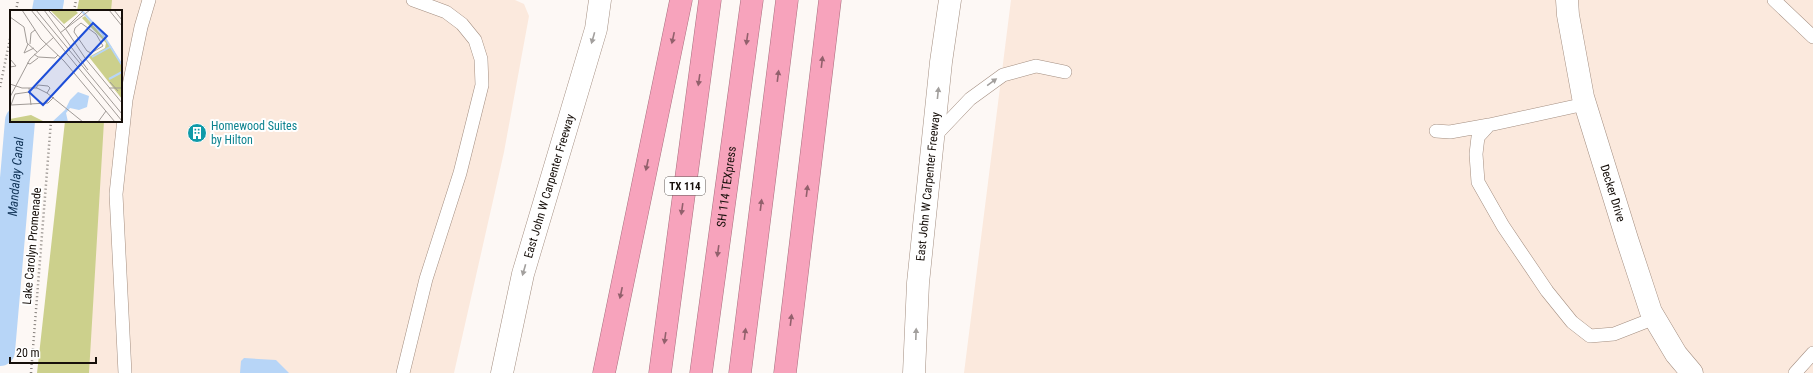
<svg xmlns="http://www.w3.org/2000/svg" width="1813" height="373" font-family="'Roboto Condensed',sans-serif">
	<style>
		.built { fill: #fbe9dd }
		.green { fill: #ccd08c }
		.water { fill: #b7d5f7 }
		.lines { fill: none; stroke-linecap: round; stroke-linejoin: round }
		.canal { stroke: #b7d5f7; stroke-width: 30 }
		.lane-casing { stroke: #a38e80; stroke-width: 14 }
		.secondary-casing { stroke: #a38e80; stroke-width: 23 }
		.highway-casing { stroke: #a86f7e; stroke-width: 23 }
		.path { stroke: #857f7b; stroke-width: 2.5; stroke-dasharray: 1 3; stroke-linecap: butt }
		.lane { stroke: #fff; stroke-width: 13 }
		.secondary { stroke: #fff; stroke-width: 22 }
		.highway { stroke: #f7a3bc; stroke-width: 22 }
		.oneway { fill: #a29f9d }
		.oneway2 { fill: #92606c }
		.labels { text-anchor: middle; stroke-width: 4; stroke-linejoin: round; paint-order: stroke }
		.shield { fill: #fff; stroke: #5c5754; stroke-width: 1 }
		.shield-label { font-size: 11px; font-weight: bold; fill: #160f0a }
		.culture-label { font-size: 12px; fill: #0d838f; stroke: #fff; text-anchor: start }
		.street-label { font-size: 12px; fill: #160f0a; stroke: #fff }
		.water-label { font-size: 13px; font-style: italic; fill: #0e3155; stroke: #fff }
		.inset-river { fill: none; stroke: #b7d5f7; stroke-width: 2 }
		.inset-road { fill: none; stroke: #a19b97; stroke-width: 1 }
		.view { fill: #1d4ed8; fill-opacity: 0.15; stroke: #1d4ed8; stroke-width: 2 }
		.inset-edge { fill: none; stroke: #160f0a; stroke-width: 2 }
	</style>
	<rect width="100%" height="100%" fill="#fdf8f5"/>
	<path class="built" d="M 105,0 L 515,0 L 524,4 L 529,16 L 504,152 L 454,373 L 85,373 L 82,121 L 121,121 L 121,11 L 102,11 Z
		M 1011,0 L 1813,0 L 1813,373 L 964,373 Z"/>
	<path class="green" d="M 79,0 L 112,0 L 111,11 L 77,11 Z
		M 65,121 L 104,121 L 89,373 L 37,373 Z"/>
	<path class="water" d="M 244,358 L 276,360 L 289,373 L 240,373 L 241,361 Z"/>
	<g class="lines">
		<g class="canal">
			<path d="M 47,11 L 49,0"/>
			<path id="s1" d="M 0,351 L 20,121"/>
		</g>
		<defs>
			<path id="lane" d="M 1774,0 L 1813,37
				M 1585,104 L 1489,125 L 1478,137 L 1476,154 L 1478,182 L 1503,226 L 1547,291 L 1572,322 L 1590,336 L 1614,334 L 1655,318
				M 1436,131 L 1450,132 L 1489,125
				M 933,138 L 970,99 L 1003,75 L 1036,66 L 1065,72
				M 125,373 L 116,194 L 126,100 L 141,27 L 149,0
				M 403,373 L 426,279 L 460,173 L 482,85 L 481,59 L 475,40 L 462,24 L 446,12 L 413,0
				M 1795,373 L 1813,353"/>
			<g id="secondary">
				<path id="s2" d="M 1567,0 L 1568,15 L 1583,97 L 1627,239 L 1651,312 L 1676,354 L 1692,373"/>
				<path id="s3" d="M 502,373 L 523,274 L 596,29 L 600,0"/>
				<path id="s4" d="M 914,373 L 918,283 L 941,62 L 950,0"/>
			</g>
			<g id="highway">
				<path d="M 604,373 L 681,0"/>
				<path d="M 660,373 L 710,0"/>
				<path id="s5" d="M 701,373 L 752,0"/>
				<path d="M 740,373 L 787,0"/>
				<path d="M 785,373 L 830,0"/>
			</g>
		</defs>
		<use href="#lane" class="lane-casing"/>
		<use href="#secondary" class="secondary-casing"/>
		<use href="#highway" class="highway-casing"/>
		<path class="path" d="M 16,11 L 18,0
			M 74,11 L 76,0
			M 0,87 L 11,34
			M 31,373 L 51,121"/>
		<use href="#lane" class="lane"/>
		<use href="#secondary" class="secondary"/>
		<use href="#highway" class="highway"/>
	</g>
	<defs><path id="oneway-solid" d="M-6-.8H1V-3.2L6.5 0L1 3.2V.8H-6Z"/></defs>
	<g class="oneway">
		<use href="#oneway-solid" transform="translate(593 38) rotate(106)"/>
		<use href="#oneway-solid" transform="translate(992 82) rotate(-36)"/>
		<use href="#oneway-solid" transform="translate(938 93) rotate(-84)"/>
		<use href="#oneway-solid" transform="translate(524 270) rotate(106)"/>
		<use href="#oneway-solid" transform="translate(916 334) rotate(-88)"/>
	</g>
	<g class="oneway2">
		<use href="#oneway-solid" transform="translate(673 38) rotate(102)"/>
		<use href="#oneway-solid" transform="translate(747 39) rotate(98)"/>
		<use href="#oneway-solid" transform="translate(822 62) rotate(-83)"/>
		<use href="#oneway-solid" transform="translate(778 76) rotate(-83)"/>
		<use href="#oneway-solid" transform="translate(699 80) rotate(98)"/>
		<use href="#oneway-solid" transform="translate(647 165) rotate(102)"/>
		<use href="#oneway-solid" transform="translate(807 191) rotate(-83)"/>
		<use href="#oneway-solid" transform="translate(761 205) rotate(-83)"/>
		<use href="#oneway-solid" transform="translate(682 209) rotate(98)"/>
		<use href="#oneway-solid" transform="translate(718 251) rotate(98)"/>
		<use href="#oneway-solid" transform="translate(621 293) rotate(102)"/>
		<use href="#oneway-solid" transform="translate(791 320) rotate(-83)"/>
		<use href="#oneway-solid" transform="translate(745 334) rotate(-83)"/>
		<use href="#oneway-solid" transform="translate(665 338) rotate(98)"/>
	</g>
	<defs>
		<symbol id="building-disc" viewBox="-11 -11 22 22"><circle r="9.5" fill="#0f9aa8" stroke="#fff"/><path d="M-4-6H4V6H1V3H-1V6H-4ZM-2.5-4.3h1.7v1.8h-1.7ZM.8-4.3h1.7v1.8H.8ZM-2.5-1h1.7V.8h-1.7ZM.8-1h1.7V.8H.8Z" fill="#fff"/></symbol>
	</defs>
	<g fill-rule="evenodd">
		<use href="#building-disc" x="186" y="122" width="22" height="22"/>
	</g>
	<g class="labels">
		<rect class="shield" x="665" y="177" width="40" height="18" rx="3"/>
		<g class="shield-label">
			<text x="685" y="190">TX 114</text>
		</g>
		<g class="culture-label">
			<text x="211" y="130">Homewood Suites<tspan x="211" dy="14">by Hilton</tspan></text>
		</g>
		<g class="street-label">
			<text dy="4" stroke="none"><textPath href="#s3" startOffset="193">East John W Carpenter Freeway</textPath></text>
			<text dy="4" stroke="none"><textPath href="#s4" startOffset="187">East John W Carpenter Freeway</textPath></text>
			<text dy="4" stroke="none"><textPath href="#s5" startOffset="188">SH 114 TEXpress</textPath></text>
			<text dy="4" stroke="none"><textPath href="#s2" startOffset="199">Decker Drive</textPath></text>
			<text transform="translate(32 246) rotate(-85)" y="4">Lake Carolyn Promenade</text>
		</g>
		<g class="water-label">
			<text dy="5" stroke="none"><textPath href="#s1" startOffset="175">Mandalay Canal</textPath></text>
		</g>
	</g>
	<g transform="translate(10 10)">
		<rect width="112" height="112" fill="#fdf8f5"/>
		<path d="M 40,0 L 65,0 L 68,3 L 54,14 ZM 75,6 L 101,36 L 112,55 L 112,89 L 79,47 L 95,38 L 96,33 L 72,8 ZM 21,105 L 35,112 L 0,112 L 0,109 Z" fill="#ccd08c"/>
		<path d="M 68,82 L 79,86 L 77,97 L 69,100 L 60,98 L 56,103 L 58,112 L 42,112 L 55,100 L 60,90 Z" fill="#b7d5f7"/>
		<path class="inset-river" d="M 71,0 L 92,23 L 112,55M 82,47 L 100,37M 99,69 L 112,62"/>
		<path class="inset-road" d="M 12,0 L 31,29 L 54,51 L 105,112M 21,0 L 112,111M 26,0 L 112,104M 34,0 L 78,60M 38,0 L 55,18 L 75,48 L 112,93M 99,0 L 112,16M 104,0 L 112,10M 0,7 L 14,17 L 17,33 L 27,42M 71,13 L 86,24 L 93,36 L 81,43 L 77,41 L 64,22 L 65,18 ZM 56,18 L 74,0M 50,23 L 80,0M 18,34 L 14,43 L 24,38M 20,34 L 21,23 L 25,20M 24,44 L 28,47 L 45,48 L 48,45M 0,49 L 6,56 L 0,57M 17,53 L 20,54 L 28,48M 100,72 L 108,81M 0,74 L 12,78 L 27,78 L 37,83 L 73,112M 19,78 L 21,95M 26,78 L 28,75 L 38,76 L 40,78 L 37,83M 99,78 L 112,78M 19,82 L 5,84 L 1,95 L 38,93 L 44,87M 0,87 L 20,49 L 44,27M 88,112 L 96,101"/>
		<path class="view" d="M 83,13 L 97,26 L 33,95 L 19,82 Z"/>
		<rect width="112" height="112" class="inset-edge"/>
	</g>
	<path d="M10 357v6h86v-6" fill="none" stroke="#160f0a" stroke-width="2"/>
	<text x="16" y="357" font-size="12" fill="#160f0a" stroke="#ffffff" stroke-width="3" paint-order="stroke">20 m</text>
</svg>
